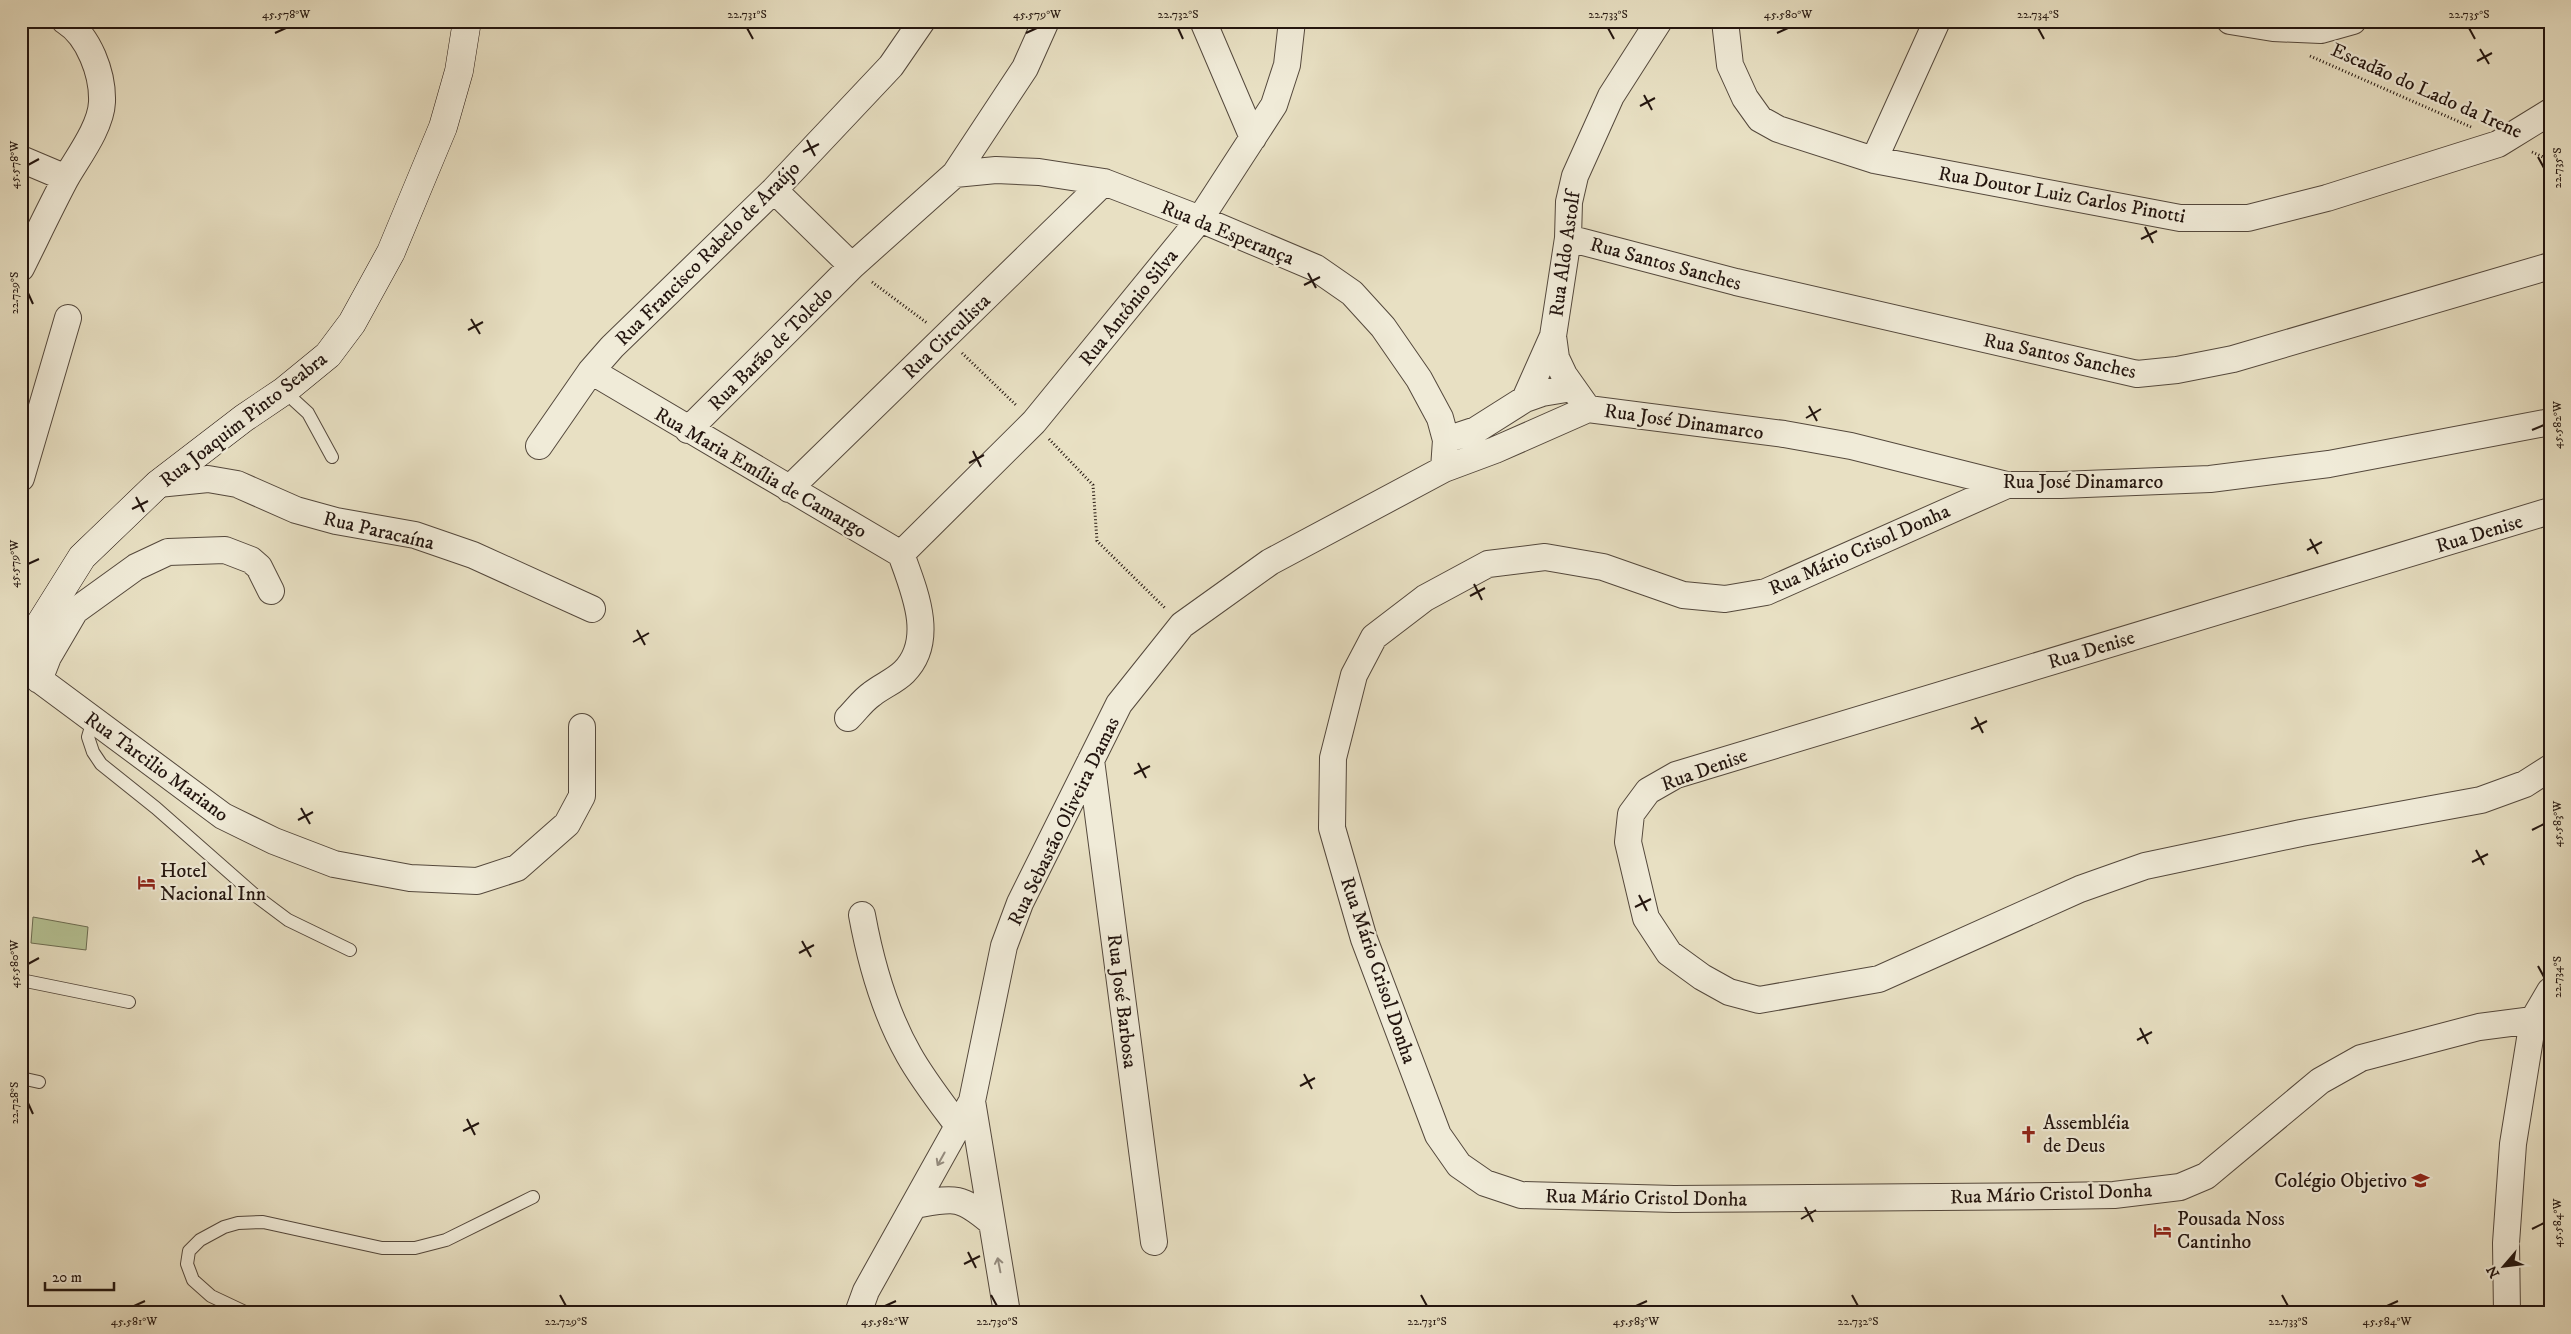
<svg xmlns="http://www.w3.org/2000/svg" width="2571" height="1334" font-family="'IM FELL DW Pica',serif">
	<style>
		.green { fill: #b5c294; stroke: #6c6c52 }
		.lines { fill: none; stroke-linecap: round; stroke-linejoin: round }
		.lane-casing { stroke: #54483c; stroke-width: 14 }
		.street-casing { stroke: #54483c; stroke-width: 28 }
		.secondary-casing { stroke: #23150f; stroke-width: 29 }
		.path { stroke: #23150f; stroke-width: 3; stroke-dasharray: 1 2.5; stroke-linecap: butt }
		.lane { stroke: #f0ebd8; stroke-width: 12 }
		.street { stroke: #f0ebd8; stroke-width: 26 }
		.secondary { stroke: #f0ebd8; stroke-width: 28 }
		.oneway { stroke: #948b7e }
		.ticks { fill: none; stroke: #23150f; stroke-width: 2 }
		.labels { text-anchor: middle; stroke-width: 4.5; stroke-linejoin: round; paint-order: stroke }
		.street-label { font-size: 20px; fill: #23150f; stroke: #f0ebd8 }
		.poi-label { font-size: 20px; fill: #23150f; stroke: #f0ebd8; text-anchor: start }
		.neatline { fill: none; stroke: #23150f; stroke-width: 2 }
		.ticks-label { font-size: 12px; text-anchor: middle; fill: #23150f }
	</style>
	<rect width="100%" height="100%" fill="#e8e0c3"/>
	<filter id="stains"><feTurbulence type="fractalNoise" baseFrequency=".004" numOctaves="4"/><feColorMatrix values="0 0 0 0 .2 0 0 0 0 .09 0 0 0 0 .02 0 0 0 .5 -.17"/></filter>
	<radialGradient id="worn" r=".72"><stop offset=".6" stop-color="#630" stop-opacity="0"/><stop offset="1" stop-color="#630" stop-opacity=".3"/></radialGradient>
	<path class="green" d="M 33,917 L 88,927 L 86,950 L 31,943 Z"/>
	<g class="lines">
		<defs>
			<path id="lane" d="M 284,391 L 308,413 L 332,457
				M 93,720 L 88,737 L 93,752 L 101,764 L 156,808 L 256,896 L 288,920 L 350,950
				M 21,980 L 129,1002
				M 21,1078 L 39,1082
				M 247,1313 L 211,1296 L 193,1280 L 187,1264 L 189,1251 L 200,1240 L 224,1227 L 238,1223 L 263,1222 L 382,1248 L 415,1248 L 446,1240 L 533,1197"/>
			<path id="street" d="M 1203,21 L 1253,138
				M 1725,21 L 1730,65 L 1745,98 L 1760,119 L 1778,129 L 1874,160 L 2180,218 L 2248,218 L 2327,198 L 2498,144 L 2550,112
				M 2230,21 L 2273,28 L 2321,30 L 2353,21
				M 21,159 L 66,178
				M 1874,160 L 1937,21
				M 955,174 L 996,170 L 1039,172 L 1104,182 L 1200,219 L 1316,268 L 1352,293 L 1383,327 L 1419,379 L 1440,418 L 1446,440 L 1444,469
				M 774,190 L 852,266
				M 1568,238 L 1736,282 L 2137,374 L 2177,370 L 2233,359 L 2550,266
				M 21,268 C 36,238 50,208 66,178 C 78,157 101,127 102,102 C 103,74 89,36 65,21
				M 591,371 L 901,554 C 914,590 936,640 904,672 C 895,681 882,686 872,694 C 863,700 856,710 848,718
				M 1525,399 L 1553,336
				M 1588,409 L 1784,434 L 1851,446 L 2007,485 L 2061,485 L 2210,479 L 2329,464 L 2550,422
				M 1588,409 L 1564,375 L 1556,358 L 1553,336 L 1568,238 L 1569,202 L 1575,176 L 1611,96 L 1659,21
				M 688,430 L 852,266 L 955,174 L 1025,68 L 1046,21
				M 1446,440 L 1476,430 L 1525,399 L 1542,393 L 1572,388
				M 539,446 L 591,371 L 612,347 L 774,190 L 891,66 L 922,21
				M 21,478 L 68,318
				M 158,484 L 208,479 L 237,484 L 296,510 L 336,521 L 415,535 L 473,555 L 592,609
				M 2007,485 L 1766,592 L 1725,599 L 1683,595 L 1603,567 L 1545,557 L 1488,564 L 1425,598 L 1374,637 L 1354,675 L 1333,758 L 1332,828 L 1364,939 L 1438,1135 L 1459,1165 L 1485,1183 L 1521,1195 L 1674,1199 L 2056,1196 L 2114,1195 L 2180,1187 L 2206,1176 L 2320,1081 L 2361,1058 L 2479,1027 L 2533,1020
				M 789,489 L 1104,182
				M 2550,511 L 1676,775 L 1648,791 L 1631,814 L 1628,842 L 1646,918 L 1669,953 L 1702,977 L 1729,992 L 1759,1000 L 1879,979 L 2080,889 L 2145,866 L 2301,833 L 2481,800 L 2525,784 L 2550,768
				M 901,554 L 1034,422 L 1200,219 L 1274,105 L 1287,65 L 1292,21
				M 21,666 L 223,816 L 274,841 L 334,864 L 410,878 L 477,881 L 517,868 L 567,824 L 582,796 L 582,727
				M 39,680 L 48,657 L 75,611 L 136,567 L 168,552 L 225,550 L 251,560 L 259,567 L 271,591
				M 1091,760 L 1154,1242
				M 862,915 C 871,964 884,1011 909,1055 C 923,1080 942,1104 959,1127
				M 972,1101 L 1007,1313
				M 915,1205 C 954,1198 959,1195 990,1221
				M 858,1313 L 866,1291 L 972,1101 L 1004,946 L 1020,903 L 1119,704 L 1182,625 L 1270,562 L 1444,469 L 1495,450 L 1588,409
				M 2507,1313 L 2506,1243 L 2513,1144 L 2533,1020 L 2550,991"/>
			<path id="secondary" d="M 21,659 L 35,632 L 82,557 L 158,484 L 244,418 L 284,391 L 328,355 L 352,323 L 391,252 L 443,127 L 459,71 L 467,21"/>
		</defs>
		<use href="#lane" class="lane-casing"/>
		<use href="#street" class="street-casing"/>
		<use href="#secondary" class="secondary-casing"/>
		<path class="path" d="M 2310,56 L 2471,127
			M 2532,152 L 2550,160
			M 872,282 L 927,323
			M 962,353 L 1017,406
			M 1049,439 L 1093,485 L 1097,541 L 1166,609"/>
		<use href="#lane" class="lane"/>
		<use href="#street" class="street"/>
		<use href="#secondary" class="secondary"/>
	</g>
	<defs><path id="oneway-shaft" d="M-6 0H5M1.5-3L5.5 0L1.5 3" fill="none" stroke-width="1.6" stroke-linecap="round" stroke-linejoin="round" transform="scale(1.25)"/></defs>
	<g class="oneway">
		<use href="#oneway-shaft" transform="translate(941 1159) rotate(119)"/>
		<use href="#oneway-shaft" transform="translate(999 1265) rotate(-101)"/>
	</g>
	<path class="ticks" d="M 747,28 L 753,39M 1178,28 L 1183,39M 1608,28 L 1614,39M 2038,28 L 2044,39M 2469,28 L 2475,39M 275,33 L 286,28M 1026,33 L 1037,28M 1777,33 L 1788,28M 2480,49 L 2489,64M 2477,61 L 2492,53M 1644,95 L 1652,110M 1640,106 L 1655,98M 807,140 L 815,156M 803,152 L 819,144M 2538,157 L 2544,168M 28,165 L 39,159M 2145,227 L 2153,243M 2141,239 L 2157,231M 1308,273 L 1316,288M 1304,285 L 1320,277M 28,293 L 33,304M 471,319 L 480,334M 468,330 L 483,322M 1809,406 L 1817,421M 1806,418 L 1821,409M 2532,430 L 2544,425M 973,451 L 981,467M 969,463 L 984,455M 136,497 L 144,512M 132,509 L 148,501M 2310,539 L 2318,554M 2307,550 L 2322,542M 28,564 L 39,559M 1474,584 L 1482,600M 1470,596 L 1485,588M 637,630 L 645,645M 633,642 L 649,633M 1975,717 L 1983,733M 1971,729 L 1987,721M 1138,763 L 1146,778M 1134,774 L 1150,766M 301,808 L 310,824M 298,820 L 313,812M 2532,830 L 2544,824M 2476,850 L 2484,865M 2472,862 L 2488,854M 1639,895 L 1647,911M 1635,907 L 1651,899M 802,941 L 811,957M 799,953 L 814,945M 28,964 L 39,958M 2538,966 L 2544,977M 2140,1028 L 2148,1044M 2137,1040 L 2152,1032M 1304,1074 L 1312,1089M 1300,1086 L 1315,1078M 28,1103 L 33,1114M 467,1119 L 475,1135M 463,1131 L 479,1123M 1805,1207 L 1813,1222M 1801,1219 L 1816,1210M 2532,1229 L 2544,1223M 968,1252 L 976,1268M 964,1264 L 980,1256M 560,1295 L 566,1306M 991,1295 L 997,1306M 1421,1295 L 1427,1306M 1852,1295 L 1858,1306M 2282,1295 L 2288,1306M 134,1306 L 145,1301M 885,1306 L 896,1301M 1636,1306 L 1647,1301M 2387,1306 L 2398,1301"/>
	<defs>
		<symbol id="hotel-bare" viewBox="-9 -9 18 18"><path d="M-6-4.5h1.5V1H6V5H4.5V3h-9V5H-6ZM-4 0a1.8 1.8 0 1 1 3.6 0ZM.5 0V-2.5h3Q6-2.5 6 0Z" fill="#8f2418" stroke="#f0ebd8" stroke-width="2.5" paint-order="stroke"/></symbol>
		<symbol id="church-bare" viewBox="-9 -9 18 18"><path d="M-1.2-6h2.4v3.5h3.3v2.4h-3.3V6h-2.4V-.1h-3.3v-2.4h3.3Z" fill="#8f2418" stroke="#f0ebd8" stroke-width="2.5" paint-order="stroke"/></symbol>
		<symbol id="school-bare" viewBox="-9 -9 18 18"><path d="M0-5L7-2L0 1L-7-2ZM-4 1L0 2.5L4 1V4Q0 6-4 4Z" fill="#8f2418" stroke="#f0ebd8" stroke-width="2.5" paint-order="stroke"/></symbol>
	</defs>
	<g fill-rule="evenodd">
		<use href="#hotel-bare" x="134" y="870" width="25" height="25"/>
		<use href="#church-bare" x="2016" y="1122" width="25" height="25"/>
		<use href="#school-bare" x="2408" y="1168" width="25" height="25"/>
		<use href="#hotel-bare" x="2150" y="1218" width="25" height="25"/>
	</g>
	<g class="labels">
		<g class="street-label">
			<text transform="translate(2427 90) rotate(24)" y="7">Escadão do Lado da Irene</text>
			<text transform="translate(2062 194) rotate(10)" y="7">Rua Doutor Luiz Carlos Pinotti</text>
			<text transform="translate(1228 232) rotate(22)" y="7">Rua da Esperança</text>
			<text transform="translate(707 253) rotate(-45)" y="7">Rua Francisco Rabelo de Araújo</text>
			<text transform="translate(1564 254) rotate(-82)" y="7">Rua Aldo Astolf</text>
			<text transform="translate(1666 263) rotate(15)" y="7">Rua Santos Sanches</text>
			<text transform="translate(1128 307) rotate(-51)" y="7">Rua Antônio Silva</text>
			<text transform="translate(946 336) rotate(-44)" y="7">Rua Circulista</text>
			<text transform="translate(770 348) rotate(-45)" y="7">Rua Barão de Toledo</text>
			<text transform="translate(2060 355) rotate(12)" y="7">Rua Santos Sanches</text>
			<text transform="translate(243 419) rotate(-38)" y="7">Rua Joaquim Pinto Seabra</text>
			<text transform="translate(1684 421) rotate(8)" y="7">Rua José Dinamarco</text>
			<text transform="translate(761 472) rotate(30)" y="7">Rua Maria Emília de Camargo</text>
			<text x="2083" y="488">Rua José Dinamarco</text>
			<text transform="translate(379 530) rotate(13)" y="7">Rua Paracaína</text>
			<text transform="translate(2479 533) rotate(-17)" y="7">Rua Denise</text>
			<text transform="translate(1859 549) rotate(-24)" y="7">Rua Mário Crisol Donha</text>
			<text transform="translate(2091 649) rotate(-17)" y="7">Rua Denise</text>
			<text transform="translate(157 766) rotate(36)" y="7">Rua Tarcilio Mariano</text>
			<text transform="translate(1704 769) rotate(-20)" y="7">Rua Denise</text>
			<text transform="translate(1063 821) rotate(-64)" y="7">Rua Sebastão Oliveira Damas</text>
			<text transform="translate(1379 970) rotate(71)" y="7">Rua Mário Crisol Donha</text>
			<text transform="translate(1123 1001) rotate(83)" y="7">Rua José Barbosa</text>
			<text transform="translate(2051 1193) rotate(-2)" y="7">Rua Mário Cristol Donha</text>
			<text transform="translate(1646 1197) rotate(1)" y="7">Rua Mário Cristol Donha</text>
		</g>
		<g class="poi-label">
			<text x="160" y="877">Hotel<tspan x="160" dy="23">Nacional Inn</tspan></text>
			<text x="2043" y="1129">Assembléia<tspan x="2043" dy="23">de Deus</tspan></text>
			<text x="2407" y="1187" text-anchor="end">Colégio Objetivo</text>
			<text x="2177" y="1225">Pousada Noss<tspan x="2177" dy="23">Cantinho</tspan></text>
		</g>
	</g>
	<rect width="2571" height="1334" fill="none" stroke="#e8e0c3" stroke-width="55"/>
	<g transform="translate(2504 1266) rotate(242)" stroke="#f0ebd8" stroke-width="4" paint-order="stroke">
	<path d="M0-4L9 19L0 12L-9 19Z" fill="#23150f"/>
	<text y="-8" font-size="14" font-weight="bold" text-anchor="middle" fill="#23150f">N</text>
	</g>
	<path d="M45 1282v8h69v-8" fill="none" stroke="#23150f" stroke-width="2.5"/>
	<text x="52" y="1282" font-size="15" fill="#23150f" stroke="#f0ebd8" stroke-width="4" paint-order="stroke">20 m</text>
	<rect x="28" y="28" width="2516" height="1278" class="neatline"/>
	<g class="ticks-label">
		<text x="286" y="18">45.578°W</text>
		<text x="747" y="18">22.731°S</text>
		<text x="1037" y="18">45.579°W</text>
		<text x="1178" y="18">22.732°S</text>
		<text x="1608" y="18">22.733°S</text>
		<text x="1788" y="18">45.580°W</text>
		<text x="2038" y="18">22.734°S</text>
		<text x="2469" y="18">22.735°S</text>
		<text transform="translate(14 165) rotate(-90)" y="4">45.578°W</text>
		<text transform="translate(2557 168) rotate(-90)" y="4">22.735°S</text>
		<text transform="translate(14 293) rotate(-90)" y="4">22.729°S</text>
		<text transform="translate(2557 425) rotate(-90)" y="4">45.582°W</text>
		<text transform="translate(14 564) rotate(-90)" y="4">45.579°W</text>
		<text transform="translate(2557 824) rotate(-90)" y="4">45.583°W</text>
		<text transform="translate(14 964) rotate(-90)" y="4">45.580°W</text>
		<text transform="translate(2557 977) rotate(-90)" y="4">22.734°S</text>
		<text transform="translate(14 1103) rotate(-90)" y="4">22.728°S</text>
		<text transform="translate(2557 1223) rotate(-90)" y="4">45.584°W</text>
		<text x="134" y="1325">45.581°W</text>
		<text x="566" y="1325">22.729°S</text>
		<text x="885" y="1325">45.582°W</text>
		<text x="997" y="1325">22.730°S</text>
		<text x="1427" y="1325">22.731°S</text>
		<text x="1636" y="1325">45.583°W</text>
		<text x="1858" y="1325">22.732°S</text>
		<text x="2288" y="1325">22.733°S</text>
		<text x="2387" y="1325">45.584°W</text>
	</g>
	<rect width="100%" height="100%" filter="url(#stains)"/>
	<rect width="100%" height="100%" fill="url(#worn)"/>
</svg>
